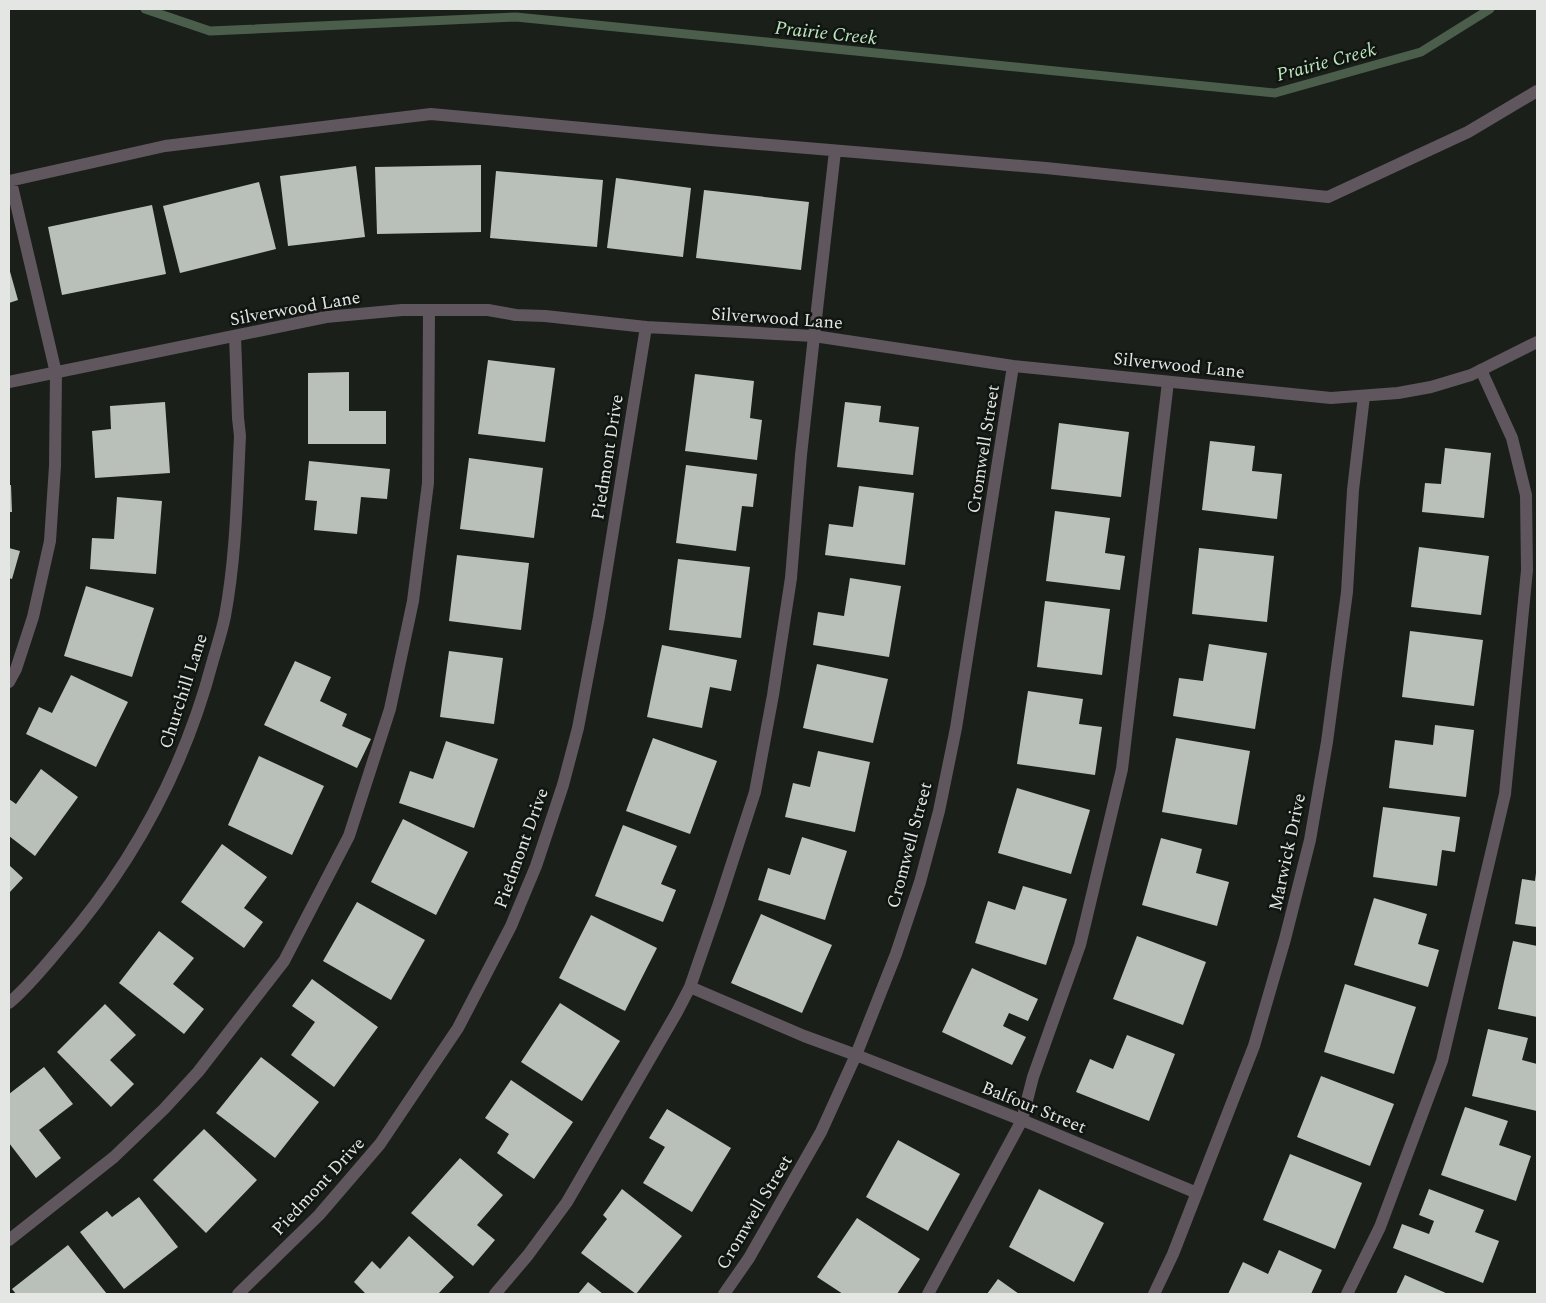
<svg xmlns="http://www.w3.org/2000/svg" width="1546" height="1303" font-family="Spectral,serif">
	<style>
		.lines { fill: none; stroke-linecap: round; stroke-linejoin: round }
		.stream { stroke: #4a5e4b; stroke-width: 9 }
		.building { fill: #b9c0b9 }
		.service { stroke: #60565e; stroke-width: 12 }
		.minor { stroke: #60565e; stroke-width: 12 }
		.labels { text-anchor: middle; stroke-width: 5; stroke-linejoin: round; paint-order: stroke }
		.street-label { font-size: 18px; fill: #e3e6e3; stroke: #111511 }
		.water-label { font-size: 19px; font-style: italic; fill: #bfe9c0; stroke: #111511 }
	</style>
	<rect width="100%" height="100%" fill="#1a1f1a"/>
	<g class="lines">
		<path class="stream" d="M 145,9 L 210,31 L 516,17 L 1275,93 L 1421,52 L 1490,9"/>
	</g>
	<path class="building" d="M 481,165 L 481,232 L 377,234 L 375,167 Z
		M 356,166 L 365,237 L 288,246 L 280,176 Z
		M 496,171 L 603,180 L 597,247 L 490,238 Z
		M 616,178 L 691,188 L 683,257 L 607,248 Z
		M 259,182 L 276,249 L 180,273 L 163,206 Z
		M 704,190 L 809,202 L 801,270 L 696,258 Z
		M 152,205 L 166,274 L 62,295 L 48,227 Z
		M 9,268 L 18,300 L 9,303 Z
		M 488,360 L 555,368 L 545,442 L 478,434 Z
		M 349,372 L 349,411 L 386,411 L 386,444 L 308,444 L 308,373 Z
		M 695,374 L 754,381 L 750,418 L 762,420 L 757,460 L 685,451 Z
		M 165,402 L 170,473 L 95,478 L 92,431 L 111,429 L 110,406 Z
		M 845,402 L 881,406 L 879,422 L 919,427 L 913,475 L 837,467 Z
		M 1059,423 L 1129,432 L 1121,497 L 1051,489 Z
		M 1210,441 L 1255,446 L 1252,471 L 1282,474 L 1277,519 L 1202,510 Z
		M 1445,448 L 1491,453 L 1484,518 L 1422,512 L 1425,483 L 1441,484 Z
		M 469,458 L 543,468 L 534,538 L 460,529 Z
		M 309,461 L 390,469 L 387,499 L 361,497 L 357,534 L 314,530 L 317,501 L 305,500 Z
		M 686,465 L 757,474 L 753,507 L 742,506 L 736,551 L 676,543 Z
		M 9,485 L 11,485 L 12,512 L 9,512 Z
		M 859,486 L 914,493 L 905,565 L 825,555 L 829,524 L 853,527 Z
		M 117,497 L 162,501 L 156,574 L 90,569 L 92,538 L 114,539 Z
		M 1055,511 L 1110,518 L 1105,553 L 1125,556 L 1120,590 L 1046,581 Z
		M 1419,547 L 1489,556 L 1481,615 L 1411,607 Z
		M 9,548 L 20,551 L 12,579 L 9,578 Z
		M 1199,548 L 1274,556 L 1267,622 L 1192,614 Z
		M 457,555 L 529,563 L 521,630 L 449,621 Z
		M 678,559 L 750,567 L 741,638 L 669,630 Z
		M 850,578 L 901,586 L 889,657 L 813,645 L 818,612 L 844,616 Z
		M 86,586 L 154,608 L 132,677 L 64,656 Z
		M 1045,601 L 1110,609 L 1102,675 L 1037,667 Z
		M 1410,631 L 1483,640 L 1474,706 L 1402,697 Z
		M 1209,644 L 1267,653 L 1255,729 L 1173,716 L 1179,678 L 1203,681 Z
		M 662,645 L 737,660 L 731,691 L 710,687 L 702,728 L 647,717 Z
		M 449,651 L 503,658 L 494,724 L 440,717 Z
		M 295,661 L 331,677 L 320,701 L 347,714 L 342,726 L 371,739 L 357,768 L 264,725 Z
		M 817,664 L 888,679 L 873,743 L 803,728 Z
		M 71,675 L 128,702 L 96,767 L 26,734 L 39,707 L 52,713 Z
		M 1028,691 L 1083,699 L 1079,724 L 1102,727 L 1095,775 L 1017,764 Z
		M 1435,725 L 1474,730 L 1466,797 L 1389,788 L 1395,740 L 1433,745 Z
		M 653,738 L 717,761 L 690,834 L 626,811 Z
		M 1176,738 L 1250,751 L 1237,825 L 1162,812 Z
		M 446,741 L 498,759 L 474,828 L 399,803 L 410,771 L 433,779 Z
		M 818,751 L 870,762 L 855,832 L 785,817 L 793,783 L 810,787 Z
		M 259,756 L 324,786 L 292,855 L 228,825 Z
		M 41,769 L 78,797 L 35,856 L 9,836 L 9,799 L 16,804 Z
		M 1017,788 L 1090,810 L 1071,874 L 998,853 Z
		M 1383,807 L 1460,817 L 1455,852 L 1442,850 L 1437,886 L 1373,877 Z
		M 403,819 L 468,852 L 436,915 L 371,882 Z
		M 623,825 L 677,846 L 661,884 L 676,890 L 663,922 L 595,896 Z
		M 802,837 L 847,851 L 825,920 L 758,900 L 768,868 L 790,875 Z
		M 1161,838 L 1202,849 L 1196,873 L 1229,882 L 1217,926 L 1142,905 Z
		M 222,844 L 267,877 L 244,908 L 263,922 L 244,948 L 181,902 Z
		M 9,865 L 23,878 L 9,893 Z
		M 1536,873 L 1537,927 L 1515,924 L 1522,879 L 1535,881 Z
		M 1023,886 L 1067,899 L 1046,965 L 975,943 L 988,901 L 1015,910 Z
		M 1374,898 L 1427,914 L 1418,944 L 1439,950 L 1428,987 L 1354,965 Z
		M 357,902 L 425,940 L 391,1000 L 323,961 Z
		M 761,914 L 832,945 L 802,1013 L 731,983 Z
		M 591,915 L 657,948 L 625,1011 L 559,978 Z
		M 159,931 L 194,958 L 173,984 L 204,1009 L 184,1034 L 119,983 Z
		M 1137,936 L 1206,962 L 1183,1025 L 1113,999 Z
		M 1513,941 L 1537,946 L 1537,1017 L 1498,1009 Z
		M 972,968 L 1038,999 L 1028,1021 L 1009,1013 L 1003,1026 L 1026,1037 L 1012,1065 L 942,1032 Z
		M 312,979 L 378,1027 L 334,1087 L 291,1055 L 315,1022 L 292,1006 Z
		M 1345,984 L 1416,1007 L 1394,1074 L 1324,1052 Z
		M 560,1003 L 620,1041 L 582,1101 L 521,1062 Z
		M 105,1004 L 136,1035 L 110,1060 L 134,1084 L 111,1107 L 57,1052 Z
		M 1488,1029 L 1528,1038 L 1522,1060 L 1537,1064 L 1537,1111 L 1472,1096 Z
		M 1127,1035 L 1175,1054 L 1149,1121 L 1076,1092 L 1090,1059 L 1113,1069 Z
		M 261,1057 L 319,1102 L 275,1158 L 216,1113 Z
		M 44,1067 L 73,1104 L 39,1130 L 61,1158 L 36,1178 L 9,1143 L 9,1094 Z
		M 1321,1076 L 1394,1104 L 1370,1166 L 1297,1137 Z
		M 511,1080 L 573,1122 L 534,1179 L 497,1153 L 509,1134 L 485,1118 Z
		M 1465,1107 L 1508,1121 L 1499,1145 L 1531,1156 L 1516,1201 L 1441,1175 Z
		M 667,1109 L 731,1148 L 692,1212 L 643,1183 L 665,1147 L 649,1138 Z
		M 204,1129 L 257,1180 L 206,1233 L 153,1180 Z
		M 898,1140 L 960,1174 L 928,1231 L 866,1197 Z
		M 1290,1154 L 1362,1183 L 1335,1249 L 1263,1220 Z
		M 460,1158 L 503,1195 L 477,1225 L 495,1240 L 473,1266 L 411,1213 Z
		M 622,1189 L 682,1236 L 636,1294 L 581,1253 L 607,1219 L 603,1215 Z
		M 1039,1189 L 1104,1223 L 1074,1282 L 1009,1247 Z
		M 1429,1189 L 1484,1210 L 1475,1232 L 1499,1241 L 1483,1283 L 1393,1248 L 1402,1224 L 1429,1234 L 1434,1221 L 1419,1215 Z
		M 139,1197 L 178,1247 L 124,1289 L 80,1232 L 107,1211 L 112,1217 Z
		M 857,1218 L 920,1259 L 897,1294 L 843,1294 L 817,1277 Z
		M 409,1236 L 454,1277 L 438,1294 L 366,1294 L 354,1282 L 372,1261 L 380,1269 Z
		M 68,1245 L 107,1294 L 16,1294 L 12,1289 Z
		M 1279,1250 L 1322,1270 L 1311,1294 L 1228,1294 L 1243,1262 L 1268,1274 Z
		M 1405,1275 L 1448,1294 L 1396,1294 Z
		M 998,1279 L 1019,1294 L 987,1294 Z
		M 588,1282 L 603,1294 L 578,1294 Z"/>
	<g class="lines">
		<path class="service" d="M 9,682 L 16,669 L 33,617 L 50,541 L 55,466 L 56,373
			M 690,987 L 804,1036 L 856,1055
			M 9,1240 L 114,1157 L 164,1109 L 198,1072 L 284,961 L 349,836 L 390,709 L 413,601 L 428,483 L 429,310
			M 495,1294 L 528,1255 L 567,1202 L 677,1012 L 690,987 L 718,906 L 755,792 L 773,695 L 791,578 L 801,455 L 814,336
			M 928,1294 L 1022,1120 L 1033,1077 L 1080,945 L 1122,769 L 1168,382
			M 1347,1294 L 1380,1227 L 1442,1061 L 1505,794 L 1527,570 L 1526,495 L 1512,438 L 1481,370"/>
		<path class="minor" d="M 9,181 L 165,146 L 431,114 L 711,140 L 1046,168 L 1328,197 L 1468,132 L 1537,91
			M 11,182 L 56,373
			M 814,336 L 835,151
			M 9,382 L 326,317 L 402,310 L 488,310 L 516,315 L 545,316 L 646,327 L 814,336 L 1013,366 L 1331,398 L 1398,393 L 1431,387 L 1471,375 L 1537,342
			M 9,1003 C 28,987 44,967 60,948 C 132,865 185,767 213,660 C 217,646 222,631 225,616 C 236,557 237,496 240,436 L 238,418 L 235,336
			M 856,1055 L 1022,1120 L 1197,1193
			M 238,1294 L 319,1215 L 380,1144 L 458,1028 L 511,926 L 536,866 L 563,785 L 578,728 L 599,617 L 646,327
			M 724,1294 L 749,1258 L 821,1132 L 856,1055 L 896,954 L 920,882 L 939,811 L 956,728 L 1013,366
			M 1154,1294 L 1173,1254 L 1254,1046 L 1285,939 L 1310,840 L 1327,742 L 1347,592 L 1353,490 L 1364,396"/>
	</g>
	<g class="labels">
		<g class="street-label">
			<text transform="translate(295 308) rotate(-10)" y="6">Silverwood Lane</text>
			<text transform="translate(777 318) rotate(4)" y="6">Silverwood Lane</text>
			<text transform="translate(1179 365) rotate(6)" y="6">Silverwood Lane</text>
			<text transform="translate(983 449) rotate(-81)" y="6">Cromwell Street</text>
			<text transform="translate(607 457) rotate(-81)" y="6">Piedmont Drive</text>
			<text transform="translate(183 691) rotate(-72)" y="6">Churchill Lane</text>
			<text transform="translate(909 845) rotate(-75)" y="6">Cromwell Street</text>
			<text transform="translate(521 848) rotate(-70)" y="6">Piedmont Drive</text>
			<text transform="translate(1287 852) rotate(-78)" y="6">Marwick Drive</text>
			<text transform="translate(1034 1107) rotate(22)" y="6">Balfour Street</text>
			<text transform="translate(318 1186) rotate(-47)" y="6">Piedmont Drive</text>
			<text transform="translate(754 1212) rotate(-59)" y="6">Cromwell Street</text>
		</g>
		<g class="water-label">
			<text transform="translate(826 32) rotate(6)" y="7">Prairie Creek</text>
			<text transform="translate(1326 61) rotate(-15)" y="7">Prairie Creek</text>
		</g>
	</g>
	<rect width="1546" height="1303" fill="none" stroke="#e3e6e3" stroke-width="20"/>
</svg>
